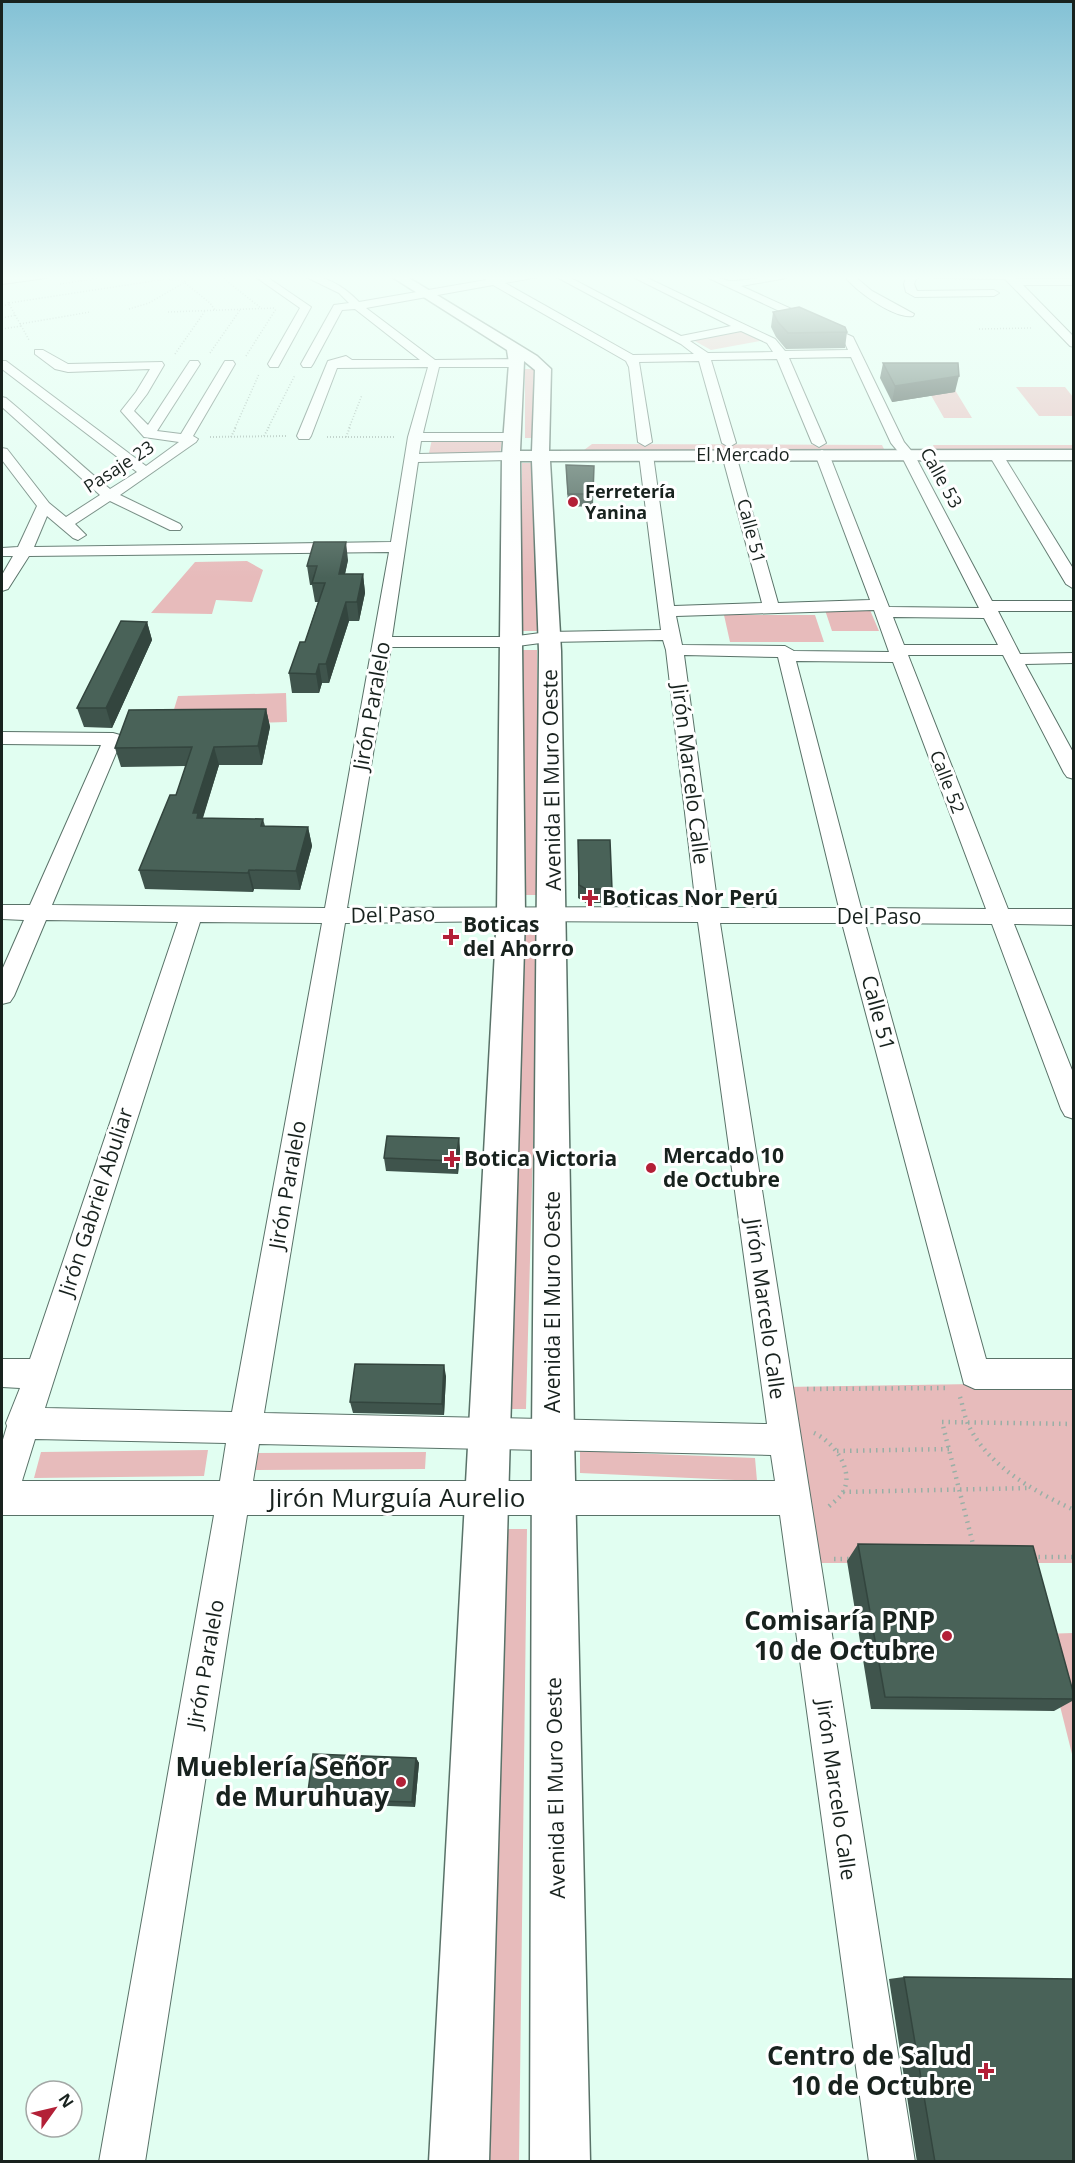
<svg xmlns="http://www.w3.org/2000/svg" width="1075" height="2163" font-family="'Open Sans',sans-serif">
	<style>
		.green { fill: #e7bbbb }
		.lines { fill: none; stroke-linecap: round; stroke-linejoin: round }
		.street-casing { stroke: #597268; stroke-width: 2 }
		.secondary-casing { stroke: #597268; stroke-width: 3 }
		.path-far2 { stroke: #99afa6; stroke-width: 1.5; stroke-dasharray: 1 2; stroke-linecap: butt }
		.path-far1 { stroke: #99afa6; stroke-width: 2; stroke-dasharray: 1 2; stroke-linecap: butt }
		.path { stroke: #99afa6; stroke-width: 4.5; stroke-dasharray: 1.5 5; stroke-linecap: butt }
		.street { fill: #fff; fill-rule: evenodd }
		.secondary { fill: #fff; fill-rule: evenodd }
		.wall { fill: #3f544c }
		.shaded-wall { fill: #33453e }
		.building { fill: #496258; stroke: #33453e; stroke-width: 1.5 }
		.poi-dot { fill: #b32037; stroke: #fff; stroke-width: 2 }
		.labels { text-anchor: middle; stroke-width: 6; stroke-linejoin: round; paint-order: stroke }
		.far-street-label { font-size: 18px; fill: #18221e; stroke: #fff }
		.far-poi-label { font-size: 18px; font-weight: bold; fill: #18221e; stroke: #fff; text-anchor: start }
		.street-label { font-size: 21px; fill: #18221e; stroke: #fff }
		.poi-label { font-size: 21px; font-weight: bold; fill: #18221e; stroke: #fff; text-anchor: start }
		.near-street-label { font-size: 26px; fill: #18221e; stroke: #fff }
		.near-poi-label { font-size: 26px; font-weight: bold; fill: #18221e; stroke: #fff; text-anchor: end }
	</style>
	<rect width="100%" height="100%" fill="#e1fef1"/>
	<path class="green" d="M 747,330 L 765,340 L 711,350 L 693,340 Z
		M 525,369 L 536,369 L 537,438 L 525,438 Z
		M 1016,387 L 1065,387 L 1073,397 L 1073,416 L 1039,416 Z
		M 928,390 L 955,390 L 972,418 L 944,418 Z
		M 432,439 L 502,440 L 500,454 L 429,453 Z
		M 592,444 L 882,445 L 885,451 L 584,450 Z
		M 933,445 L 1073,445 L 1074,451 L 935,450 Z
		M 522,463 L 535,463 L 538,631 L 522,631 Z
		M 247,561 L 263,570 L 252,602 L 216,600 L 212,614 L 151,613 L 195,562 Z
		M 825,610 L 870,610 L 879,631 L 832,631 Z
		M 724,615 L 815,615 L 824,642 L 730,642 Z
		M 522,650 L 537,650 L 537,895 L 518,895 Z
		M 286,693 L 287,722 L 169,726 L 178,696 Z
		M 521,923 L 539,924 L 526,1409 L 501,1409 Z
		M 975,1384 L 1073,1385 L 1073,1563 L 811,1563 L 783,1387 Z
		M 208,1450 L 204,1476 L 34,1478 L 41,1452 Z
		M 580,1451 L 755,1458 L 757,1481 L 580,1473 Z
		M 426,1452 L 425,1469 L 255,1470 L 257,1453 Z
		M 498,1529 L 527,1529 L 519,2161 L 481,2162 Z
		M 1073,1633 L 1073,1758 L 1042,1634 Z"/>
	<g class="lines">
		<defs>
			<path id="street" d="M 26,275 L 51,275 L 46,278 L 2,284 L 2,278 Z
				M 253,275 L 264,275 L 311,307 L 278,367 L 270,367 L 268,364 L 300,308 Z
				M 302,275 C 324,274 345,287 359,302 L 486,280 L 486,277 L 497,278 L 518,275 L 539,275 L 538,277 L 505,283 L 633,355 L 694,354 L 681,344 L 553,275 L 565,275 L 681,336 L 731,326 L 629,275 L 641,275 L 775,339 L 785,351 L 848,350 L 844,341 L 702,275 C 715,274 725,282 734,281 C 754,280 772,275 792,275 L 787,278 L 741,286 L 853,337 L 904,442 L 914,454 L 992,601 L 1074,601 L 1074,611 L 998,611 L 1020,654 L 1074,653 L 1074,663 L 1025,664 L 1074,754 L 1074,779 L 1067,777 L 1064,773 L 1003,655 L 908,655 L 1008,909 L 1074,909 L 1074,925 L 1014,924 L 1074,1075 L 1074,1119 L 1065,1116 L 1061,1109 L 992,924 L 865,923 L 986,1359 L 1074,1359 L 1074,1389 L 975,1389 L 964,1384 L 842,923 L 720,923 L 915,2162 L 869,2162 L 780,1515 L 247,1515 L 145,2162 L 99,2162 L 214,1515 L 2,1515 L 2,1443 L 7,1426 L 6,1423 L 20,1388 L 2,1387 L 2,1359 L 30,1359 L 178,922 L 46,920 L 14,996 L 10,1002 L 2,1004 L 2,970 L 24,920 L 2,919 L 2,905 L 30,905 L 101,745 L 2,744 L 2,732 L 113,733 L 120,735 L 122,739 L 52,905 L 325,908 L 389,552 L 29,556 L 8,589 L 2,591 L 2,575 L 13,556 L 2,556 L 2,548 L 18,547 L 37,506 L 2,460 L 2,448 L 7,449 L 49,503 L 66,517 L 100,495 L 2,407 L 2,397 L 6,398 C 42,428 74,460 110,489 L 137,472 L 2,369 L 2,361 L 6,361 L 146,466 L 179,442 L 144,437 L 121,411 L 136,392 L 150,369 L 68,372 L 55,369 L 35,354 L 35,350 L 43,350 L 68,364 L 162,362 L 164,365 L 147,394 L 134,411 L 148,425 L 190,361 L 198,361 L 200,364 L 157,431 L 181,434 L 225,361 L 233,361 L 235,364 L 193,436 L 198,439 L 196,442 L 120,495 L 180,524 L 182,527 L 180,530 L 170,530 L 110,501 L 75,524 L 86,535 L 78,540 L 73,538 L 47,516 L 34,547 L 391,542 L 408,437 L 428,367 L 337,368 L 311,436 L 309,439 L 299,439 L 297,436 L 328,361 L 346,356 L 352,360 L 420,360 L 355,309 L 342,310 L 313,364 L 311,367 L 303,367 L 301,364 L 334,305 L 349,303 L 339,293 ZM 493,285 L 626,361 L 629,367 L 638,442 L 645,446 L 652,442 L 639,362 L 699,361 L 722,443 L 729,447 L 736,443 L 711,360 L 777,359 L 812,443 L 819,447 L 826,443 L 789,358 L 851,357 L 891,443 L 901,455 L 979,608 L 889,607 L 829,454 L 822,450 L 815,454 L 870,600 L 778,603 L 736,455 L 729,451 L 722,455 L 762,603 L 674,606 L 653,455 L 646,451 L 639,455 L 661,630 L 548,632 L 510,637 L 392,637 L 418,462 L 511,460 L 518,456 L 511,452 L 419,454 L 421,441 L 512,441 L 519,437 L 512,433 L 423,433 L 439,367 L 517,367 L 523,363 L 517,359 L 435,360 L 366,308 ZM 741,331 L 767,343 L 773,352 L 708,353 L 690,341 ZM 874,610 L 889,652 L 794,651 L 785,646 L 682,645 L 676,616 ZM 893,617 L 984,618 L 998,645 L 904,645 ZM 663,640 L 666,650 L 696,907 L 347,908 L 391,647 L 510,647 L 548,642 ZM 684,655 L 778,657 L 839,908 L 718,908 ZM 796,661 L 893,662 L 986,909 L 861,908 ZM 511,921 L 698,922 L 767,1424 L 264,1413 L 345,923 ZM 200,922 L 322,923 L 232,1412 L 45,1408 ZM 35,1439 L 226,1443 L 220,1481 L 22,1481 ZM 259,1444 L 771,1455 L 775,1481 L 253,1481 Z
				M 843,275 L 853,275 L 872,291 L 914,314 L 913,316 C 893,319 855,290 843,275 Z
				M 907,275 L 922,275 L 916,279 L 914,284 L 917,291 L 994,290 L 999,293 L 994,296 L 915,297 L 906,292 L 904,284 Z
				M 931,275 L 1012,275 L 1017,279 L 1074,279 L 1074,285 L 1023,285 L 1074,337 L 1074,347 L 1070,346 L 1005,279 L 936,278 Z
				M 996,451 L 1003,455 L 1074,570 L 1074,589 L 1066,584 L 989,455 Z"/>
			<path id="secondary" d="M 389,275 L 404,275 L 537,356 L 551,369 L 549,451 L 1074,450 L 1074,460 L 550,461 L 561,651 L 574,1435 L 590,2162 L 530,2162 L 532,1435 L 539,651 L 532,461 L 520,461 L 525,914 L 489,2162 L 429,2162 L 497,914 L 502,456 L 509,363 L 507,350 ZM 524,361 L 535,370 L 532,451 L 520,451 Z"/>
		</defs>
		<use href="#street" class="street-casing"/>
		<use href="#secondary" class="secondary-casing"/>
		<path class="path-far2" d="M 219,275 L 261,308
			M 185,283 L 210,303 L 215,310
			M 60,284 L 119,275
			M 8,302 L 29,340
			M 9,303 L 166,279 L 186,281
			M 2,306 L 10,304
			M 129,309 L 149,303 L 197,275
			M 168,312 L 275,308
			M 2,318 L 16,315
			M 20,324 L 90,312
			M 2,329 L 21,326
			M 979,329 L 1032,328
			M 210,353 L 240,310
			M 175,354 L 205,311
			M 246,356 L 276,309
			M 235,428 L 259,374
			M 268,428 L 295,375
			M 349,428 L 362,395"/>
		<path class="path-far1" d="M 264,436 L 269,427
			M 210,437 L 286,436
			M 231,437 L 236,427
			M 327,437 L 394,437
			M 346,437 L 350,427"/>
		<path class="path" d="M 807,1389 L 950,1388
			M 960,1397 C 963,1406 964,1415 968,1424 C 987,1466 1034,1491 1074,1510
			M 814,1433 C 833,1441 855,1470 843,1492 C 840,1498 831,1504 826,1509
			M 837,1451 L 950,1449
			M 843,1492 L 1030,1488
			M 974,1548 L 942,1422 L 1074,1424
			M 1032,1557 L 1074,1557
			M 834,1559 L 851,1559"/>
		<use href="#street" class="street"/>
		<use href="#secondary" class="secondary"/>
	</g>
	<path class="wall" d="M 773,312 L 847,332 L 845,348 L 786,349 L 776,337 L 771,327 Z
		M 883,363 L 955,392 L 892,402 L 880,378 Z
		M 566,465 L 594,466 L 593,506 L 568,507 Z
		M 348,560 L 345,574 L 363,574 L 365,593 L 359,621 L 349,621 L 329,683 L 322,683 L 319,693 L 292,693 L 289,673 L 305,642 L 318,602 L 315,602 L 312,585 L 310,585 L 307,566 Z
		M 147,622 L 152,640 L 112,728 L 84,727 L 77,708 Z
		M 266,709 L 270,727 L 262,765 L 219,765 L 203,818 L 263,819 L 265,826 L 308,827 L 312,846 L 300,890 L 254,889 L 253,892 L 145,889 L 139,870 L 176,795 L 186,766 L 121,767 L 115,748 Z
		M 578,840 L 612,889 L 611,903 L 586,903 L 578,898 Z
		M 459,1138 L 460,1151 L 458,1174 L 386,1171 L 384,1158 Z
		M 446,1376 L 444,1415 L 353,1413 L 350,1402 Z
		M 858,1544 L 1074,1695 L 1074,1700 L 1054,1711 L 871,1709 L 847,1561 Z
		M 416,1758 L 419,1763 L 415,1807 L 312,1803 L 307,1799 Z
		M 904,1977 L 1074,2162 L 917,2162 L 889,1979 Z"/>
	<path class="shaded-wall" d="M 959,376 L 955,392 L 892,402 L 895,386 Z
		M 346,542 L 348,560 L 341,592 L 339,574 Z
		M 363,574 L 365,593 L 359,621 L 357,602 Z
		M 346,602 L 349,621 L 329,683 L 326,664 Z
		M 147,622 L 152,640 L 112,728 L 106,708 Z
		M 319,664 L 322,683 L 319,693 L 316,674 Z
		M 266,709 L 270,727 L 262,765 L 258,746 Z
		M 214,747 L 219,765 L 201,823 L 193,813 Z
		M 308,827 L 312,846 L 300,890 L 296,871 Z
		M 249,870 L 254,889 L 253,892 L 248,873 Z
		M 459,1138 L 460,1151 L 458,1174 L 456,1161 Z
		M 444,1365 L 446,1376 L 444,1415 L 442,1404 Z
		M 416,1758 L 419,1763 L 415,1807 L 412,1802 Z"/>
	<path class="building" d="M 799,307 L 845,327 L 847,332 L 788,333 L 778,322 L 773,312 Z
		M 883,363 L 958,363 L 959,376 L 895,386 Z
		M 566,465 L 594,466 L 593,494 L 568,494 Z
		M 314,542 L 346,542 L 339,574 L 363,574 L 357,602 L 346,602 L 326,664 L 319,664 L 316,674 L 289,673 L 300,642 L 305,642 L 325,583 L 312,583 L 317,566 L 307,566 Z
		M 121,621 L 147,622 L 106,708 L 77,708 Z
		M 266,709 L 258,746 L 214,747 L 193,813 L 198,813 L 197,818 L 263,819 L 261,826 L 308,827 L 296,871 L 249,870 L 248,873 L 139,870 L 170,795 L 176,795 L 192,747 L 115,748 L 129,710 Z
		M 578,840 L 610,840 L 612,889 L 586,889 L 579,885 Z
		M 387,1136 L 459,1138 L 456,1161 L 384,1158 Z
		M 355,1364 L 444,1365 L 442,1404 L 350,1402 Z
		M 858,1544 L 1033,1546 L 1074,1695 L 1074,1699 L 885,1697 Z
		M 313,1754 L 416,1758 L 412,1802 L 307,1799 Z
		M 904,1977 L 1074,1979 L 1074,2162 L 935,2162 Z"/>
	<linearGradient id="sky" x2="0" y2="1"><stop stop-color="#83c1d5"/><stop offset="0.48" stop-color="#f2fff9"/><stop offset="1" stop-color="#f2fff9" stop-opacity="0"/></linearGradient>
	<rect width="1075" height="578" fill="url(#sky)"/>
	<g class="poi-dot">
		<circle cx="573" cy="502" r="6"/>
		<path d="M587 889h6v6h6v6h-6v6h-6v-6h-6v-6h6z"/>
		<path d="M448 928h6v6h6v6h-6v6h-6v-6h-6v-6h6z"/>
		<path d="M449 1150h6v6h6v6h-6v6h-6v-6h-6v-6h6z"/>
		<circle cx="651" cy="1168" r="6"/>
		<circle cx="947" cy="1636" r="6"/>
		<circle cx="401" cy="1782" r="6"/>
		<path d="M983 2062h6v6h6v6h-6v6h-6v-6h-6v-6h6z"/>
	</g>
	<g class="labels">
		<g class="far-street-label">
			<text x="743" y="461">El Mercado</text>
			<text transform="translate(119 467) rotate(-33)" y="6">Pasaje 23</text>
			<text transform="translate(941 478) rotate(61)" y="6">Calle 53</text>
			<text transform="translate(751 531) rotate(75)" y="6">Calle 51</text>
			<text transform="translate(947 782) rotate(69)" y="6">Calle 52</text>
		</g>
		<g class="far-poi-label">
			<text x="585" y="498">Ferretería<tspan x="585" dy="21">Yanina</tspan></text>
		</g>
		<g class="street-label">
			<text transform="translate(372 706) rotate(-80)" y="7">Jirón Paralelo</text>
			<text transform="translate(690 774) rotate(83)" y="7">Jirón Marcelo Calle</text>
			<text transform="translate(552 780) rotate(-91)" y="7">Avenida El Muro Oeste</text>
			<text transform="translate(393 915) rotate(-1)" y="7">Del Paso</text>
			<text x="879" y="924">Del Paso</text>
			<text transform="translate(878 1013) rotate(75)" y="7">Calle 51</text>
			<text transform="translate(288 1185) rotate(-80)" y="7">Jirón Paralelo</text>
			<text transform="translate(96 1202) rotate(-72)" y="7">Jirón Gabriel Abuliar</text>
			<text transform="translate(553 1302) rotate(-90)" y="7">Avenida El Muro Oeste</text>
			<text transform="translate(765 1309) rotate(82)" y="7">Jirón Marcelo Calle</text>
			<text transform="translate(206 1664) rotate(-80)" y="7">Jirón Paralelo</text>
			<text transform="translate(556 1788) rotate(-91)" y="7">Avenida El Muro Oeste</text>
			<text transform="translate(836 1790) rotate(82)" y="7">Jirón Marcelo Calle</text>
		</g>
		<g class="poi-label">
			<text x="602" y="905">Boticas Nor Perú</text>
			<text x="463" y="932">Boticas<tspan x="463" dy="24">del Ahorro</tspan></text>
			<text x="663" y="1163">Mercado 10<tspan x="663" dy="24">de Octubre</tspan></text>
			<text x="464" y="1166">Botica Victoria</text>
		</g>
		<g class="near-street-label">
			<text x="397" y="1507">Jirón Murguía Aurelio</text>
		</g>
		<g class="near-poi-label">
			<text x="935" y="1630">Comisaría PNP<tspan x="935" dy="30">10 de Octubre</tspan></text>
			<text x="389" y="1776">Mueblería Señor<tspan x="389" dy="30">de Muruhuay</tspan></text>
			<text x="972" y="2065">Centro de Salud<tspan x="972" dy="30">10 de Octubre</tspan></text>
		</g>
	</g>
	<rect width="1075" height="2163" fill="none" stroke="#18221e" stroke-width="6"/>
	<g transform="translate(54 2109) rotate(56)"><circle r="28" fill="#ffffff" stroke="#a3a7a5" stroke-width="1.5"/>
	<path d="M0-4.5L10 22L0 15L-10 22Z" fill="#b32037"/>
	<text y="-9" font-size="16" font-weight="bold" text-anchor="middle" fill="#18221e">N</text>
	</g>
</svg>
